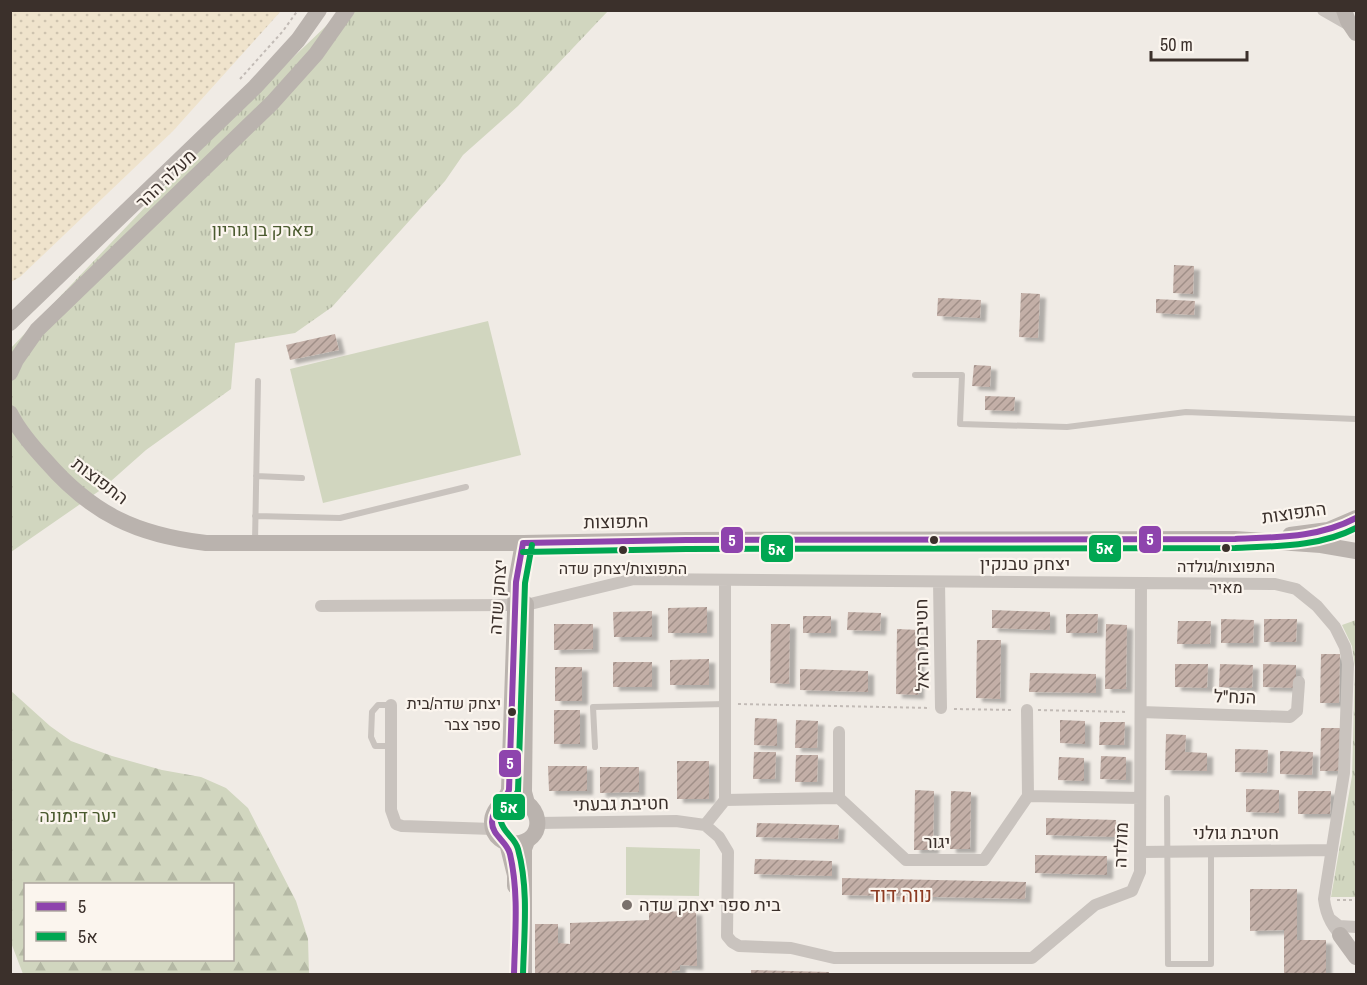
<svg xmlns="http://www.w3.org/2000/svg" width="1367" height="985" font-family="'Archivo Narrow',Heebo,sans-serif">
	<style>
		.grass { fill: #d1d6bf }
		.forest { fill: url(#forest-firs); fill-rule: evenodd }
		.sand { fill: url(#sand-dots) }
		.park { fill: url(#park-tufts) }
		.building { fill: url(#building-hatch); filter: url(#shadow) }
		.lines { fill: none; stroke-linecap: round; stroke-linejoin: round }
		.path { stroke: #c2bbb6; stroke-width: 2; stroke-dasharray: 3 3; stroke-linecap: butt }
		.lane { stroke: #c9c3be; stroke-width: 6 }
		.street { stroke: #c9c3be; stroke-width: 12 }
		.secondary { stroke: #bab3ae; stroke-width: 16 }
		.bus-1-casing { stroke: #fbf5ee; stroke-width: 10 }
		.bus-2-casing { stroke: #fbf5ee; stroke-width: 10 }
		.bus-1 { stroke: #8e44ad; stroke-width: 6 }
		.bus-2 { stroke: #00a651; stroke-width: 6 }
		.bus-dot { fill: #3b302b; stroke: #fbf5ee; stroke-width: 2 }
		.poi-dot { fill: #7a716c; stroke: #fbf5ee; stroke-width: 2 }
		.labels { text-anchor: middle; stroke-width: 4.5; stroke-linejoin: round; paint-order: stroke }
		.bus-label { font-size: 16px; fill: #3b302b; stroke: #fbf5ee }
		.street-label { font-size: 18px; fill: #3b302b; stroke: #fbf5ee }
		.park-label { font-size: 18px; fill: #4a5a2e; stroke: #fbf5ee }
		.poi-label { font-size: 18px; fill: #3b302b; stroke: #fbf5ee; text-anchor: start }
		.neighbourhood-label { font-size: 20px; fill: #8c3b22; stroke: #fbf5ee }
		.line-badge { stroke: #fbf5ee; stroke-width: 2 }
		.badge-label { font-size: 16px; text-anchor: middle; font-weight: bold; fill: #fff }
	</style>
	<defs>
		<pattern id="forest-firs" width="22" height="20" patternUnits="userSpaceOnUse" patternTransform="scale(1.5)"><rect width="22" height="20" fill="#d1d6bf"/><path d="M5 1l3.5 6h-7zM16 11l3.5 6h-7z" fill="#b4b8a4"/></pattern>
		<pattern id="sand-dots" width="8" height="8" patternUnits="userSpaceOnUse" patternTransform="scale(1.5)"><rect width="8" height="8" fill="#efe3cc"/><path d="M2 2h.1M6 6h.1" fill="none" stroke="#cec3af" stroke-width="1.8" stroke-linecap="round"/></pattern>
		<pattern id="park-tufts" width="24" height="20" patternUnits="userSpaceOnUse" patternTransform="scale(1.5)"><rect width="24" height="20" fill="#d1d6bf"/><path d="M3 7l-1-3M5 7V3M7 7l1-3M15 17l-1-3M17 17v-4M19 17l1-3" fill="none" stroke="#b4b8a4"/></pattern>
		<pattern id="building-hatch" width="6" height="6" patternUnits="userSpaceOnUse" patternTransform="scale(1.5)"><rect width="6" height="6" fill="#c3afa7"/><path d="M-1 1l2-2M0 6l6-6M5 7l2-2" fill="none" stroke="#a08f88"/></pattern>
		<filter id="shadow"><feDropShadow dx="6" dy="4" stdDeviation="1.5" flood-color="#0004"/></filter>
	</defs>
	<rect width="100%" height="100%" fill="#f0ebe5"/>
	<path class="grass" d="M 488,321 L 521,455 L 323,503 L 290,369 Z
		M 626,847 L 700,849 L 699,896 L 626,895 Z"/>
	<path class="forest" d="M 10,690 L 50,726 L 71,741 L 112,756 L 162,770 L 201,777 L 226,788 L 248,808 L 296,901 L 308,939 L 309,974 L 23,974 L 10,940 ZM 26,884 L 232,884 L 232,960 L 26,960 Z"/>
	<path class="sand" d="M 11,10 L 281,11 L 173,131 L 20,277 L 11,282 Z"/>
	<path class="park" d="M 342,11 L 608,11 L 518,106 L 463,155 L 445,181 L 332,307 L 295,333 L 235,343 L 231,389 L 146,450 L 102,489 L 11,552 L 11,348 C 120,234 227,118 342,11 Z
		M 1356,620 L 1356,897 L 1331,897 L 1352,776 L 1355,667 L 1352,646 L 1342,625 Z"/>
	<path class="building" d="M 1174,265 L 1194,266 L 1193,294 L 1173,293 Z
		M 1021,293 L 1040,294 L 1038,338 L 1019,337 Z
		M 938,298 L 981,300 L 980,318 L 937,316 Z
		M 1156,299 L 1195,301 L 1194,315 L 1156,313 Z
		M 335,334 L 339,350 L 290,360 L 286,345 Z
		M 974,365 L 991,366 L 990,387 L 972,386 Z
		M 985,396 L 1015,397 L 1014,411 L 985,410 Z
		M 707,607 L 707,633 L 668,633 L 668,608 Z
		M 992,610 L 1050,612 L 1050,630 L 992,628 Z
		M 652,611 L 652,637 L 614,637 L 613,612 Z
		M 848,612 L 881,613 L 880,631 L 847,630 Z
		M 1066,614 L 1098,614 L 1097,633 L 1066,633 Z
		M 803,616 L 831,616 L 831,633 L 803,633 Z
		M 1221,619 L 1254,620 L 1253,643 L 1221,643 Z
		M 1264,619 L 1297,619 L 1296,642 L 1264,642 Z
		M 1178,621 L 1211,621 L 1210,644 L 1177,644 Z
		M 554,624 L 593,624 L 593,649 L 554,650 Z
		M 771,624 L 790,624 L 789,684 L 770,683 Z
		M 1106,624 L 1127,625 L 1126,689 L 1105,689 Z
		M 897,629 L 919,630 L 918,695 L 896,694 Z
		M 977,640 L 1001,640 L 1000,699 L 976,698 Z
		M 1321,654 L 1340,654 L 1339,703 L 1320,703 Z
		M 709,659 L 709,685 L 670,685 L 670,660 Z
		M 613,662 L 652,662 L 652,687 L 613,687 Z
		M 1175,664 L 1208,664 L 1207,688 L 1175,687 Z
		M 1220,664 L 1253,665 L 1252,688 L 1219,687 Z
		M 1263,664 L 1296,665 L 1296,688 L 1263,687 Z
		M 555,667 L 582,667 L 582,701 L 555,701 Z
		M 800,669 L 868,671 L 868,692 L 800,690 Z
		M 1030,673 L 1096,674 L 1096,693 L 1029,692 Z
		M 554,710 L 580,710 L 580,744 L 554,744 Z
		M 755,718 L 777,719 L 777,746 L 754,745 Z
		M 796,720 L 818,721 L 817,748 L 795,748 Z
		M 1060,720 L 1085,721 L 1085,744 L 1060,743 Z
		M 1100,722 L 1125,722 L 1124,745 L 1099,745 Z
		M 1321,728 L 1340,728 L 1339,771 L 1320,771 Z
		M 1166,734 L 1186,735 L 1185,752 L 1207,753 L 1207,771 L 1165,770 Z
		M 1235,749 L 1268,750 L 1267,773 L 1235,772 Z
		M 1280,751 L 1313,752 L 1312,775 L 1280,774 Z
		M 754,752 L 776,752 L 775,779 L 753,779 Z
		M 796,755 L 818,755 L 817,782 L 795,782 Z
		M 1101,756 L 1126,757 L 1126,780 L 1100,779 Z
		M 1059,757 L 1084,758 L 1084,781 L 1058,780 Z
		M 677,761 L 709,761 L 709,799 L 677,799 Z
		M 548,766 L 587,766 L 587,791 L 549,791 Z
		M 600,767 L 639,767 L 639,792 L 600,793 Z
		M 1246,789 L 1279,790 L 1279,813 L 1246,812 Z
		M 915,790 L 934,791 L 933,850 L 914,850 Z
		M 951,791 L 971,792 L 970,849 L 950,849 Z
		M 1298,791 L 1331,791 L 1330,814 L 1298,814 Z
		M 1046,818 L 1116,820 L 1116,837 L 1046,835 Z
		M 757,823 L 839,825 L 838,839 L 756,837 Z
		M 1035,855 L 1107,856 L 1107,875 L 1035,873 Z
		M 755,859 L 832,861 L 832,876 L 754,874 Z
		M 842,878 L 1026,882 L 1025,899 L 842,895 Z
		M 1250,889 L 1297,889 L 1297,940 L 1326,940 L 1326,974 L 1284,974 L 1284,930 L 1250,931 Z
		M 696,911 L 697,966 L 680,965 L 680,970 L 672,971 L 672,974 L 535,974 L 535,924 L 558,924 L 558,943 L 570,944 L 570,923 L 649,920 L 649,912 Z
		M 751,970 L 829,972 L 829,974 L 751,974 Z"/>
	<g class="lines">
		<path class="path" d="M 240,79 L 283,31 L 298,10
			M 738,704 L 930,708
			M 954,709 L 1014,710
			M 1038,710 L 1128,712
			M 1337,900 L 1356,900"/>
		<path class="lane" d="M 915,375 L 962,375 L 960,424 L 1067,427 L 1186,412 L 1356,419
			M 256,476 L 302,478
			M 255,516 L 340,518 L 466,487
			M 255,542 L 258,381
			M 391,746 L 375,746 L 371,737 L 372,712 L 378,705 L 391,705
			M 595,747 L 593,707 L 726,704
			M 1167,798 L 1168,964 L 1211,964 L 1211,852"/>
		<path class="street" d="M 1323,10 L 1351,26
			M 725,581 L 725,800 L 705,825 L 719,837 L 728,852 L 727,936 L 732,942 L 739,946 L 791,948 L 834,958 L 1032,958 L 1095,905 L 1132,891 L 1140,872 L 1141,583
			M 939,582 L 941,708
			M 321,606 L 526,605 L 634,579 L 1275,584 L 1296,589 L 1317,606 L 1335,627 L 1345,647 L 1348,664 L 1344,773 L 1324,899 C 1326,916 1333,929 1346,940
			M 391,705 L 391,810 L 396,824 L 402,826 L 493,829
			M 1027,710 L 1028,796
			M 1141,712 L 1290,717 L 1297,711 L 1299,682
			M 839,798 L 839,732
			M 725,800 L 839,798 L 906,860 L 984,860 L 1028,796 L 1140,798
			M 537,823 L 676,821 L 705,825
			M 1140,852 L 1332,850
			M 1330,919 L 1339,926 L 1356,927"/>
		<path class="secondary" d="M 1344,10 L 1348,21 L 1356,33
			M 10,323 L 255,87 L 298,40 L 319,10
			M 10,373 L 16,360 L 37,330 L 272,103 L 316,54 L 347,10
			M 10,413 C 19,431 32,446 46,461 C 92,514 137,535 206,543 L 523,543 L 686,540 L 1235,539 L 1321,545 L 1356,551
			M 1290,535 L 1328,530 L 1356,518
			M 526,604 L 524,792 L 527,803
			M 501,804 C 510,800 518,798 527,803 C 532,807 536,813 537,819 C 542,849 492,853 492,822 C 492,808 506,802 509,790 L 516,582 L 523,543
			M 507,843 L 515,875 L 515,886
			M 1340,935 L 1356,957
			M 524,974 L 524,849 L 527,841"/>
		<defs>
			<path id="bus-1" d="M 523,543 L 686,540 L 1235,539 C 1277,537 1318,538 1356,518
				M 514,974 C 515,934 519,893 510,854 C 507,841 492,836 492,822 C 492,809 505,801 509,790 L 516,582 L 523,543"/>
			<path id="bus-2" d="M 523,552 L 686,549 L 1235,548 C 1277,546 1319,547 1356,528
				M 523,974 C 524,934 529,889 518,849 C 515,838 504,833 501,822 L 518,791 L 525,583 L 532,545"/>
		</defs>
		<use href="#bus-1" class="bus-1-casing"/>
		<use href="#bus-2" class="bus-2-casing"/>
		<use href="#bus-1" class="bus-1"/>
		<use href="#bus-2" class="bus-2"/>
	</g>
	<g class="bus-dot">
		<circle cx="934" cy="540" r="5"/>
		<circle cx="1226" cy="548" r="5"/>
		<circle cx="623" cy="550" r="5"/>
		<circle cx="512" cy="712" r="5"/>
	</g>
	<circle class="poi-dot" cx="627" cy="905" r="6"/>
	<g class="labels">
		<g class="bus-label">
			<text x="1226" y="572">התפוצות/גולדה<tspan x="1226" dy="21">מאיר</tspan></text>
			<text x="623" y="574">התפוצות/יצחק שדה</text>
			<text x="501" y="709" text-anchor="end">יצחק שדה/בית<tspan x="501" dy="21">ספר צבר</tspan></text>
		</g>
		<g class="street-label">
			<text transform="translate(166 179) rotate(-44)" y="6">מעלה ההר</text>
			<text transform="translate(100 481) rotate(37)" y="6">התפוצות</text>
			<text transform="translate(1294 513) rotate(-8)" y="6">התפוצות</text>
			<text transform="translate(616 522) rotate(-1)" y="6">התפוצות</text>
			<text x="1025" y="570">יצחק טבנקין</text>
			<text transform="translate(498 597) rotate(-86)" y="6">יצחק שדה</text>
			<text transform="translate(922 645) rotate(-91)" y="6">חטיבת הראל</text>
			<text transform="translate(1235 697) rotate(2)" y="6">הנח"ל</text>
			<text transform="translate(621 804) rotate(-1)" y="6">חטיבת גבעתי</text>
			<text x="1236" y="839">חטיבת גולני</text>
			<text x="937" y="848">יגור</text>
			<text transform="translate(1121 845) rotate(-88)" y="6">מולדה</text>
		</g>
		<g class="park-label">
			<text x="263" y="236">פארק בן גוריון</text>
			<text x="78" y="822">יער דימונה</text>
		</g>
		<g class="poi-label">
			<text x="639" y="911">בית ספר יצחק שדה</text>
		</g>
		<g class="neighbourhood-label">
			<text x="901" y="902">נווה דוד</text>
		</g>
	</g>
	<g class="line-badge">
		<rect x="1138" y="525" width="24" height="29" rx="6" fill="#8e44ad"/>
		<rect x="720" y="526" width="24" height="28" rx="6" fill="#8e44ad"/>
		<rect x="1088" y="534" width="34" height="29" rx="6" fill="#00a651"/>
		<rect x="760" y="534" width="34" height="29" rx="6" fill="#00a651"/>
		<rect x="498" y="749" width="24" height="29" rx="6" fill="#8e44ad"/>
		<rect x="492" y="793" width="34" height="28" rx="6" fill="#00a651"/>
	</g>
	<g class="badge-label">
		<text x="1150" y="545">5</text>
		<text x="732" y="546">5</text>
		<text x="1105" y="554">5א</text>
		<text x="777" y="555">5א</text>
		<text x="510" y="769">5</text>
		<text x="509" y="813">5א</text>
	</g>
	<rect width="1367" height="985" fill="none" stroke="#3b302b" stroke-width="24"/>
	<rect x="24" y="883" width="210" height="78" fill="#fbf5ee" stroke="#aea6a0" stroke-width="1.5"/>
	<rect x="36" y="902" width="30" height="9" fill="#8e44ad" stroke="#aea6a0" stroke-width="1.5"/>
	<text x="78" y="913" font-size="18" fill="#3b302b">5</text>
	<rect x="36" y="932" width="30" height="9" fill="#00a651" stroke="#aea6a0" stroke-width="1.5"/>
	<text x="78" y="943" font-size="18" fill="#3b302b">5א</text>
	<path d="M1151 51v9h96v-9" fill="none" stroke="#3b302b" stroke-width="3"/>
	<text x="1160" y="51" font-size="18" fill="#3b302b" stroke="#fbf5ee" stroke-width="4.5" paint-order="stroke">50 m</text>
</svg>
